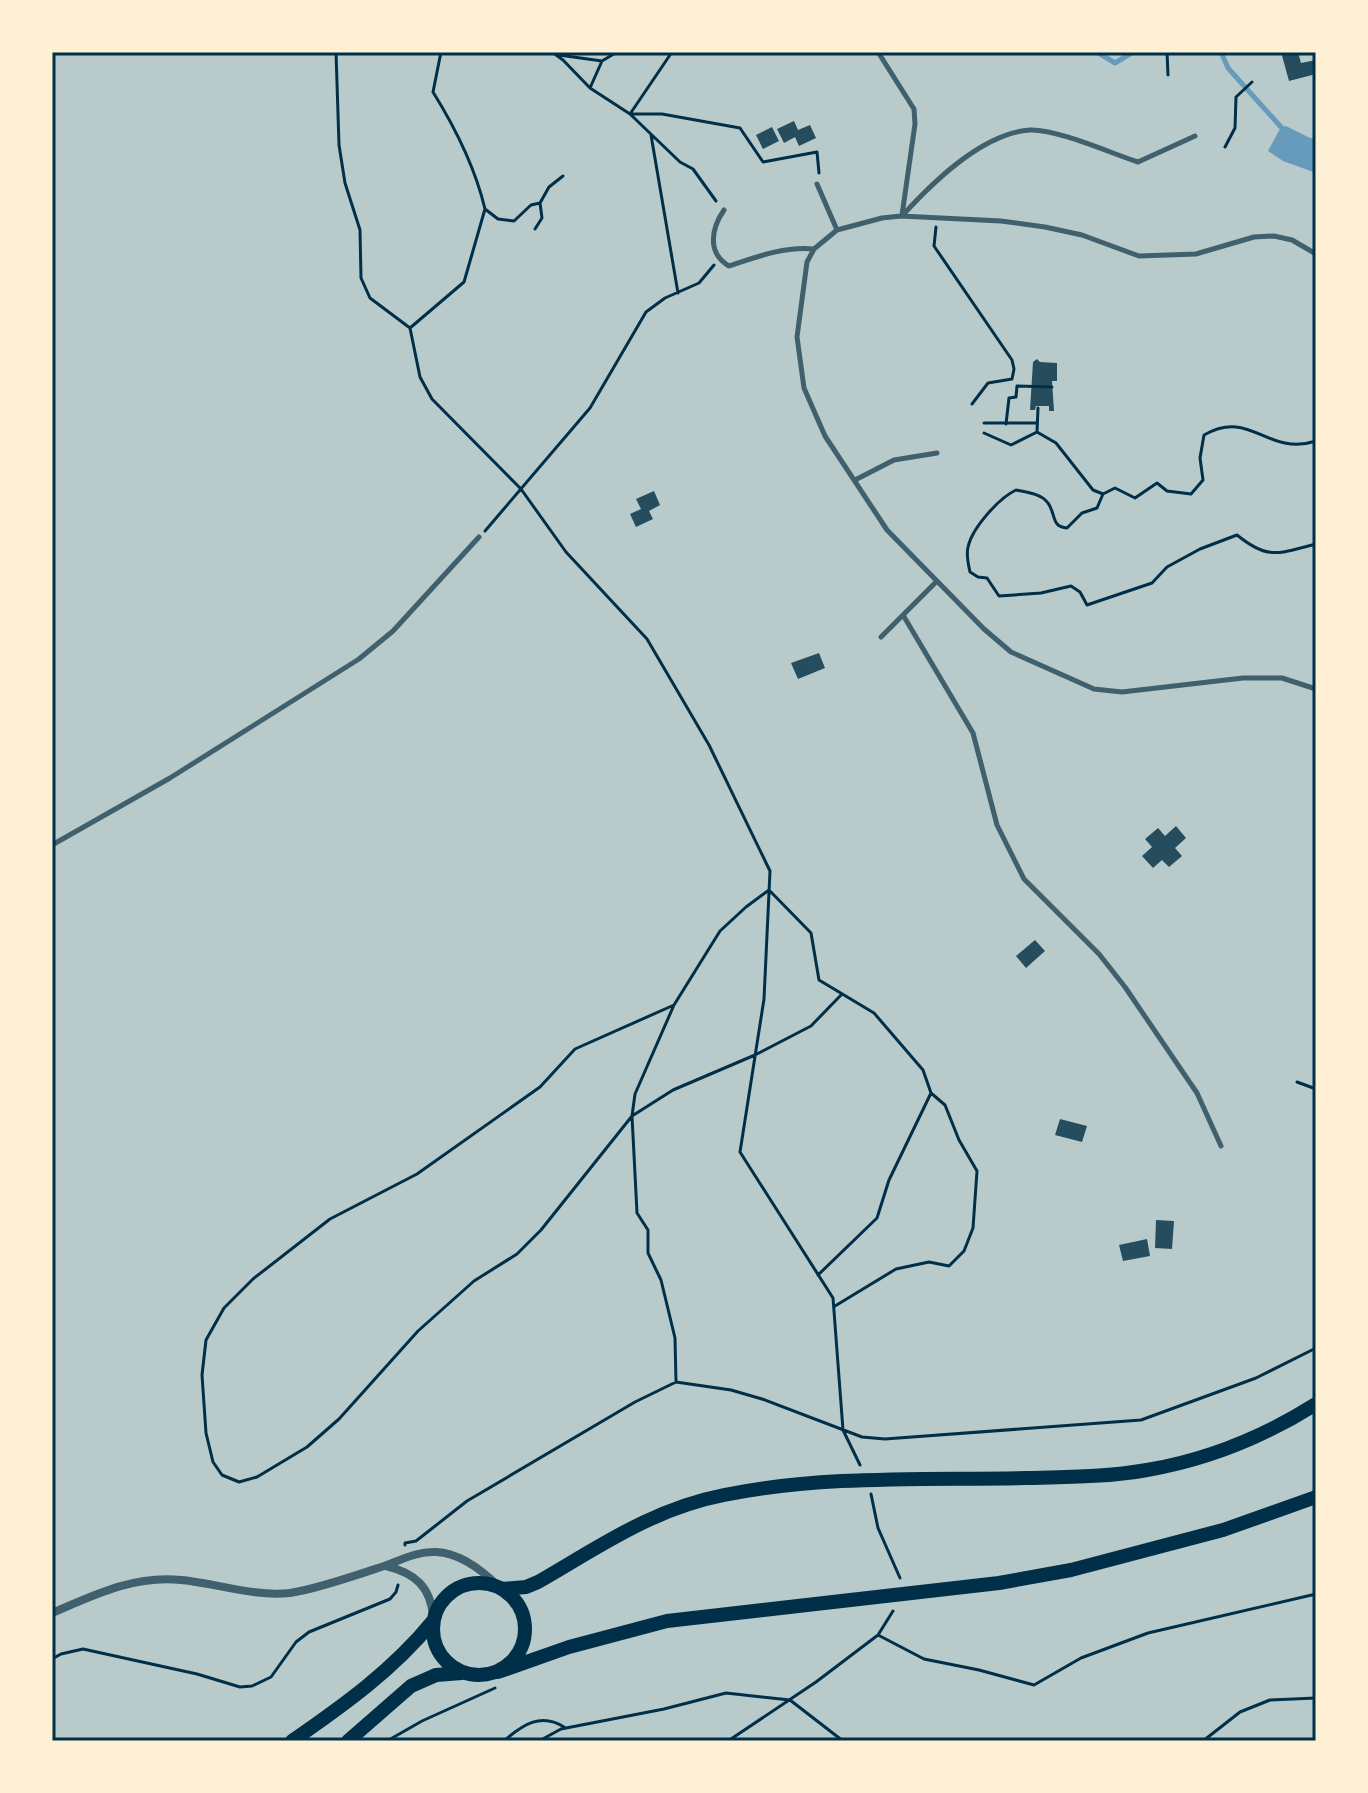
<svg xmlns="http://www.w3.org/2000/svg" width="1368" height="1793" font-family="Overpass,sans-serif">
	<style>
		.green { fill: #b9caca }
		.water { fill: #669bbc }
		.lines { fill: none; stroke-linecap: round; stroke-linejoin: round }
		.stream { stroke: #669bbc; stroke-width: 5 }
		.building { fill: #264d5e }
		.path { stroke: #003049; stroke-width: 3 }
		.service { stroke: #3f606c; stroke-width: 5 }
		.minor { stroke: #3f606c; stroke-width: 8 }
		.secondary { stroke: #003049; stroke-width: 14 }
		.neatline { fill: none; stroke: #003049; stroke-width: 3 }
	</style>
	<rect width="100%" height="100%" fill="#fdf0d5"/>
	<path class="green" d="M 52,52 L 1316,52 L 1316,1741 L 52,1741 Z"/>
	<path class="water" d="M 1286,126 L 1310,138 L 1316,138 L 1316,173 L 1283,161 L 1268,151 L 1281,127 Z"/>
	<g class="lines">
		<path class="stream" d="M 1097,52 L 1115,63 L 1133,52
			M 1221,52 L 1228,68 L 1281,127"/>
	</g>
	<path class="building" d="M 1281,52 L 1298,52 L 1301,63 L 1316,60 L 1316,74 L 1289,81 Z
		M 794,121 L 798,130 L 810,125 L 816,138 L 799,146 L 795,137 L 784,143 L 777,129 Z
		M 772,127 L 779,141 L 763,149 L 756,135 Z
		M 1037,359 L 1040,362 L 1057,363 L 1057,381 L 1052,381 L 1054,411 L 1049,411 L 1049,406 L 1036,406 L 1035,410 L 1030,410 L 1033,362 Z
		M 654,491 L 660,505 L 649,511 L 653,519 L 636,527 L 630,514 L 641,509 L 636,499 Z
		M 819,653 L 825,668 L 798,679 L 791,663 Z
		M 1176,826 L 1186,838 L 1175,848 L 1182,856 L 1169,867 L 1162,860 L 1153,868 L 1142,856 L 1152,847 L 1145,839 L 1158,828 L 1165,836 Z
		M 1035,940 L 1045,951 L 1026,968 L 1016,956 Z
		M 1060,1119 L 1087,1126 L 1082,1142 L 1055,1135 Z
		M 1156,1220 L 1174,1221 L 1172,1249 L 1155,1248 Z
		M 1147,1239 L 1150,1256 L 1123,1261 L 1119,1245 Z"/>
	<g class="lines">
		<path class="path" d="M 336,52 L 339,145 L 345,183 L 360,230 L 361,278 L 370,298 L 410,328 L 420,377 L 432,399 L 521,489 L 566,552 L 647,639 L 709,745 L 770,871 L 764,999 L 740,1152 L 833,1298 L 843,1430 L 860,1465
			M 441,52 L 433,92 C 456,129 475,167 485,209 L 498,219 L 514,221 L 531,205 L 540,203 L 549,187 L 563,176
			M 552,52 L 563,60 L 590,88 L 630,114 L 680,162 L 693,169 L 716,201
			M 1167,52 L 1168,75
			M 559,55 L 602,61
			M 590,88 L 602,61 L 617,52
			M 630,114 L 662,114 L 740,128 L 763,162 L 817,152 L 819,173
			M 630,114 L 672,52
			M 651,135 L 678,293
			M 1225,147 L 1235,128 L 1236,97 L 1252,82
			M 936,227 L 934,246 L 1012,360 L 1014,369 L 1012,379 L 988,383 L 972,404
			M 535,229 L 542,218 L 540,203
			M 410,328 L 464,282 L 485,209
			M 984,423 L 1036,423
			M 1006,424 L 1009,398 L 1016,397 L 1017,386 L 1052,387
			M 1037,432 L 1056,443 L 1093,490 L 1103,494
			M 984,433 L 1011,445 L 1037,432 L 1038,408
			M 1316,441 C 1267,457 1251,408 1204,435 L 1200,458 L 1203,480 L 1191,494 L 1167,491 L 1157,483 L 1135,498 L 1115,488 L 1103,494 L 1097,508 L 1082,513 L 1067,528 C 1051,527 1056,514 1048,503 C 1042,494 1027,492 1016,490 C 999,498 972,528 968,547 C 966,555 968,563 970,572 L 978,577 L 987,578 L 999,596 L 1041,593 L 1071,586 L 1080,592 L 1087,605 L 1152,583 L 1167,567 L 1200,549 L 1237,535 C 1269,561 1279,553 1316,544
			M 485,531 L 590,408 L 646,312 L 665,298 L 699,283 L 714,265
			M 674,1005 L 635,1094 L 632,1116 L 541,1230 L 517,1254 L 474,1281 L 418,1331 L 339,1419 L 307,1447 L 257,1477 L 239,1482 L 222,1475 L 213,1462 L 206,1433 L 202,1375 L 206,1340 L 224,1308 L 253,1279 L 330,1219 L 417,1174 L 540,1087 L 575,1049 L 674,1005 L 720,931 L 746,907 L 769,890 L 811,933 L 819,980 L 874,1013 L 923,1070 L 931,1093 L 889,1180 L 877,1218 L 818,1275
			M 1297,1082 L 1316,1089
			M 835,1306 L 896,1269 L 929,1262 L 949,1266 L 964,1251 L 973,1228 L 977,1171 L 959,1140 L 945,1105 L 931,1093
			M 676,1382 L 675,1338 L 661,1280 L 648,1253 L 648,1230 L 637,1213 L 632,1116 L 673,1090 L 755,1055 L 811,1026 L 842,994
			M 871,1494 L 878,1528 L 900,1578
			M 405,1545 L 405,1543 L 416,1541 L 467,1501 L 635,1402 L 676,1382 L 731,1390 L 762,1399 L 862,1437 L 885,1439 L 1141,1420 L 1256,1378 L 1316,1348
			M 878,1635 L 924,1659 L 979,1670 L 1034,1685 L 1081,1658 L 1148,1633 L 1316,1594
			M 52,1659 L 61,1654 L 83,1649 L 197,1674 L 240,1687 L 252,1686 L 271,1677 L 296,1642 L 309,1632 L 390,1599 L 396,1592 L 398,1585
			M 790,1700 L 843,1741
			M 387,1741 L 422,1721 L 495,1688
			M 504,1741 C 522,1725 541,1712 564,1727
			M 539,1741 L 561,1729 L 664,1709 L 726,1693 L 790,1700
			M 728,1741 L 816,1682 L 878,1635 L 893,1611
			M 1203,1741 L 1240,1712 L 1270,1700 L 1316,1698"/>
		<path class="service" d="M 878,52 L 914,109 L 915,124 L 902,215
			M 817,184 L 837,230
			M 724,210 C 711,229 707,253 729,266 C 756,257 785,246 814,249
			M 902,216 C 932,183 982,133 1030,130 C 1057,129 1110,153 1138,162 L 1195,136
			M 1316,254 L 1292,240 L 1274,236 L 1254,237 L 1196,254 L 1139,256 L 1082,235 L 1045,227 L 1001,221 L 901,216 L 882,218 L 837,230 L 814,249 L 807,262 L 797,337 L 804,388 L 825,436 L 887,530 L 984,629 L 1011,652 L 1094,689 L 1122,692 L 1243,678 L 1282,678 L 1316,689
			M 855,480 L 894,460 L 937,453
			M 903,615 L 973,733 L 997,825 L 1024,879 L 1099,954 L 1125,987 L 1197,1093 L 1221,1146
			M 881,637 L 936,582
			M 52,845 L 170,778 L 359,659 L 393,631 L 479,537"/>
		<path class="minor" d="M 386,1566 C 415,1573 431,1587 433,1617
			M 52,1613 C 94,1595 134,1575 181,1580 C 216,1583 253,1597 290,1593 C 317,1589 357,1575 384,1566 C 401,1560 417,1551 436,1552 C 460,1553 483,1571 499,1587"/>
		<path class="secondary" d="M433 1629a46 46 0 1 1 92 0a46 46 0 1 1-92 0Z
			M 502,1589 L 526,1587 L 538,1582 C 599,1547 652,1509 724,1495 C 823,1475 926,1480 1026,1478 C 1066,1477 1108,1477 1147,1470 C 1206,1460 1265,1436 1316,1404
			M 498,1672 L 569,1647 L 667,1621 L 999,1583 L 1071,1570 L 1223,1530 L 1316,1497
			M 292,1741 C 344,1705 393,1670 433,1621
			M 348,1741 L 411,1686 L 436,1675 L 462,1673"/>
	</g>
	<rect width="1368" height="1793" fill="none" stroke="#fdf0d5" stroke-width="108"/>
	<rect x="54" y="54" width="1260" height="1685" class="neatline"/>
</svg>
